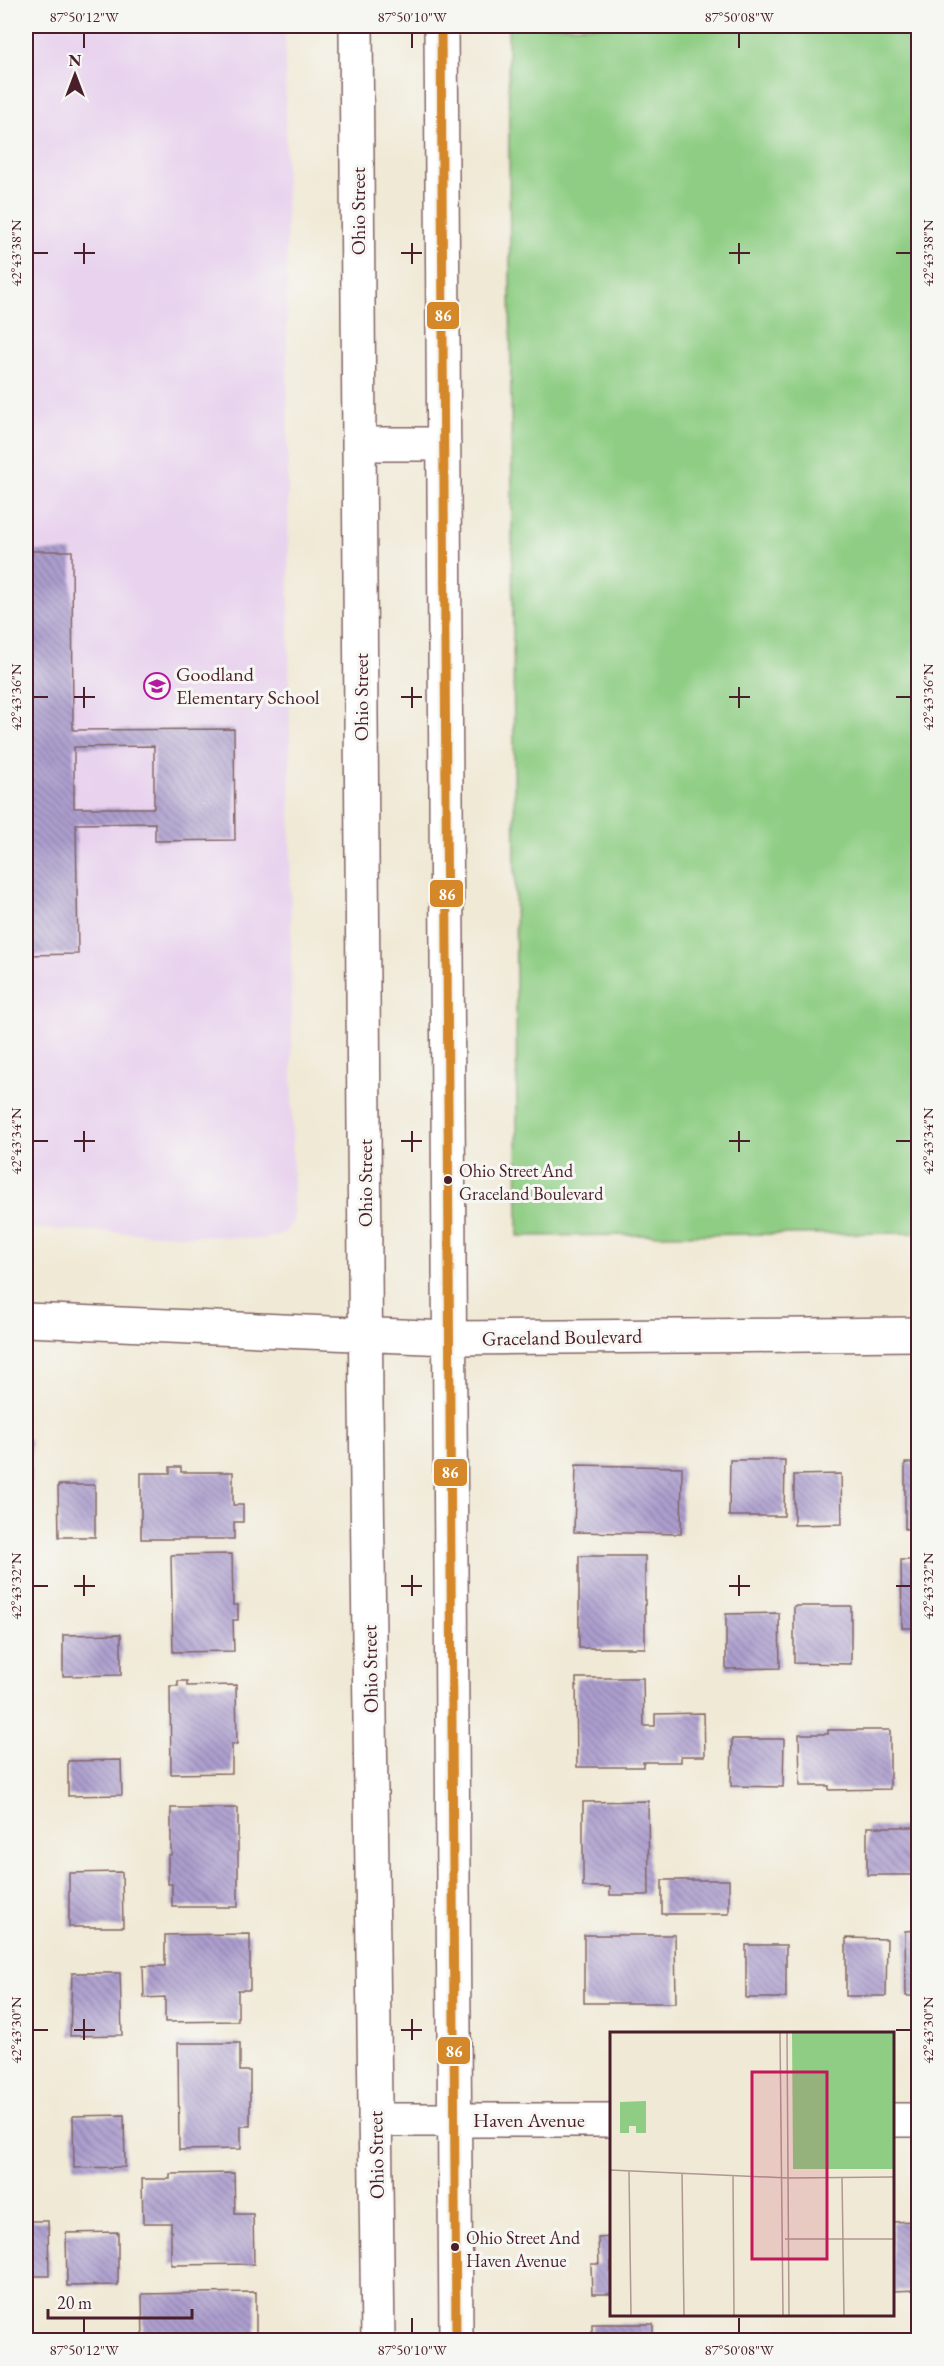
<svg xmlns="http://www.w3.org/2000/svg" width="944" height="2366" font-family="'EB Garamond',serif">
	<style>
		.built { fill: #e8d2ee }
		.green { fill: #8ecd83; stroke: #6c7657; stroke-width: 1.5 }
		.building { fill: url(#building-back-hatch); fill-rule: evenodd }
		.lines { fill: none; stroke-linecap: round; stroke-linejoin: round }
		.minor-casing { stroke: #846666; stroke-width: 36 }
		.tertiary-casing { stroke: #846666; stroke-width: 36 }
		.minor { stroke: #fff; stroke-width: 33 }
		.tertiary { stroke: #fff; stroke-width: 33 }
		.bus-1-casing { stroke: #f6f6f2; stroke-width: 14 }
		.bus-1 { stroke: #d5882a; stroke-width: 9 }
		.ticks { fill: none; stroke: #4a1f2b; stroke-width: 2 }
		.bus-dot { fill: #4a1f2b; stroke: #f6f6f2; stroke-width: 2 }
		.labels { text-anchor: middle; stroke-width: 6; stroke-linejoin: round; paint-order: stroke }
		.bus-label { font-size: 18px; fill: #4a1f2b; stroke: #f6f6f2; text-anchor: start }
		.street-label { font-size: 20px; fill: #4a1f2b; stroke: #f6f6f2 }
		.poi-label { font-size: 20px; fill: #4a1f2b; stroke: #f6f6f2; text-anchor: start }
		.inset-road { fill: none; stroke: #ae9891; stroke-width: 1.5 }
		.view { fill: #c2185b; fill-opacity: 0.15; stroke: #c2185b; stroke-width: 3 }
		.inset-edge { fill: none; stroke: #4a1f2b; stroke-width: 3 }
		.line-badge { stroke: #f6f6f2; stroke-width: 2 }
		.badge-label { font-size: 16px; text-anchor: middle; font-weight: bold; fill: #fff }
		.neatline { fill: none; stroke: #4a1f2b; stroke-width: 2 }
		.ticks-label { font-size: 15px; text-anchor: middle; fill: #4a1f2b }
	</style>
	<defs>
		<pattern id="building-back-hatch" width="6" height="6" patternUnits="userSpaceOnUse" patternTransform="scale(1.5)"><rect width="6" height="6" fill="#ac9ece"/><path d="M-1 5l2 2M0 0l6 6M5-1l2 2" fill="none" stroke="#8e80a7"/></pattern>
	</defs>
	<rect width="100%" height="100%" fill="#f6f6f2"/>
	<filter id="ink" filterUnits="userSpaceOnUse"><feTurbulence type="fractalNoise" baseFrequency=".0167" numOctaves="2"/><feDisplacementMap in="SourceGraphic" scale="12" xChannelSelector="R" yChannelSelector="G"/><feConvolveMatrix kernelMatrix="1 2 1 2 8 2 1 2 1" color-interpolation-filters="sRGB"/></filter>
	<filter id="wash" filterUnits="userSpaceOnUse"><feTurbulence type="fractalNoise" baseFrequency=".008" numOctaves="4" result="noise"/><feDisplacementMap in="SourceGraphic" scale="24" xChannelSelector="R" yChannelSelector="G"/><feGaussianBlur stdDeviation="1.35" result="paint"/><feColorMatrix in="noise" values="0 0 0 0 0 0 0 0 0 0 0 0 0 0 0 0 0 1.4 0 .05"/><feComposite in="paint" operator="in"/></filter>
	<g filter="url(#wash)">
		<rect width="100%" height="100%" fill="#f0e9d5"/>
		<path class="built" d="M 26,26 L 285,26 L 293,1221 L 284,1233 L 264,1239 L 26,1228 Z"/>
		<path class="green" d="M 508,26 L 918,26 L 918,1233 L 518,1236 Z"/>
		<g id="blocks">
			<path class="building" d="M 26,551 L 72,551 L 73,730 L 234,729 L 235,840 L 155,841 L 155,823 L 76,824 L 78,954 L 26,955 ZM 154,746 L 154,808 L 74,808 L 74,747 Z
				M 26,1439 L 30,1439 L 31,1488 L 26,1488 Z
				M 730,1460 L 785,1460 L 784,1516 L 729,1516 Z
				M 905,1463 L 918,1463 L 918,1529 L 905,1529 Z
				M 576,1465 L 682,1467 L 681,1534 L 574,1532 Z
				M 170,1467 L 181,1467 L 181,1472 L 233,1472 L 233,1505 L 243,1505 L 243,1522 L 234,1522 L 234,1539 L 141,1539 L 141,1473 L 170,1473 Z
				M 841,1474 L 842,1524 L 794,1525 L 794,1475 Z
				M 58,1485 L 95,1485 L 95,1537 L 59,1537 Z
				M 232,1554 L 233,1605 L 238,1605 L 238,1620 L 233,1620 L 234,1651 L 173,1652 L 171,1555 Z
				M 579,1556 L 645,1556 L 645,1648 L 579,1648 Z
				M 901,1560 L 918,1560 L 918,1628 L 902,1628 Z
				M 794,1606 L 851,1606 L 851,1664 L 794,1663 Z
				M 779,1613 L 780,1668 L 726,1669 L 726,1614 Z
				M 121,1634 L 121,1675 L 63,1676 L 63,1635 Z
				M 576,1678 L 643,1678 L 644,1726 L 655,1726 L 655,1714 L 704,1713 L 705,1756 L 681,1756 L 681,1762 L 643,1762 L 643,1767 L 577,1767 Z
				M 178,1681 L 187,1681 L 187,1686 L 236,1685 L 237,1744 L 232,1744 L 232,1773 L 171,1774 L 170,1686 L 178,1686 Z
				M 828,1730 L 890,1730 L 890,1789 L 829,1790 L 829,1786 L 800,1786 L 799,1734 L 828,1734 Z
				M 732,1739 L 784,1739 L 783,1787 L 731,1786 Z
				M 121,1760 L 122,1795 L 68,1796 L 68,1761 Z
				M 648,1801 L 649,1895 L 610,1895 L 610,1887 L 583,1887 L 583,1802 Z
				M 171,1808 L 238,1808 L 238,1907 L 172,1907 L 172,1884 L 168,1884 L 168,1855 L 171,1855 Z
				M 867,1827 L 918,1827 L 918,1867 L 916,1867 L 916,1875 L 867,1875 Z
				M 122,1872 L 123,1927 L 69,1927 L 69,1873 Z
				M 662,1880 L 729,1880 L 729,1914 L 662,1914 Z
				M 918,1930 L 918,1996 L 906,1996 L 905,1931 Z
				M 250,1934 L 250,1990 L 238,1990 L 238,2021 L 165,2022 L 165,1997 L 144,1998 L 143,1966 L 165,1966 L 165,1935 Z
				M 584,1935 L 675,1935 L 676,2003 L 584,2003 Z
				M 846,1938 L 887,1939 L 886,1996 L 846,1996 Z
				M 746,1945 L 786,1945 L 786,1998 L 746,1998 Z
				M 72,1973 L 120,1973 L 122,2035 L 70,2036 Z
				M 178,2043 L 240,2043 L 240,2071 L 250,2071 L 250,2126 L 241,2126 L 241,2149 L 179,2150 Z
				M 124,2115 L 125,2167 L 74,2168 L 73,2116 Z
				M 234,2173 L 235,2214 L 253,2214 L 254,2264 L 171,2265 L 171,2223 L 143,2223 L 142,2179 L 170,2179 L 170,2174 Z
				M 26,2221 L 48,2221 L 49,2276 L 26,2276 Z
				M 918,2221 L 918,2290 L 892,2291 L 892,2222 Z
				M 118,2232 L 118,2285 L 67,2286 L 66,2233 Z
				M 611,2237 L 611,2294 L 592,2294 L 591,2264 L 599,2264 L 598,2238 Z
				M 256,2292 L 256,2340 L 143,2340 L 142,2294 Z
				M 592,2324 L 653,2324 L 653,2340 L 592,2340 Z
				M 26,2336 L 50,2336 L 50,2340 L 26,2340 Z"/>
		</g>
	</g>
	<g filter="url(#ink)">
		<use href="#blocks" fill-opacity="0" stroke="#846666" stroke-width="1.5"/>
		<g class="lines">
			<defs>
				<path id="minor" d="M 375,2120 L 611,2120
					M 892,2120 L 918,2120"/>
				<path id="tertiary" d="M 356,26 L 366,1404 L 378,2340
					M 441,26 L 456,2340
					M 359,444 L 444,444
					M 26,1320 L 449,1338 L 918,1334"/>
			</defs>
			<use href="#minor" class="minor-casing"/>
			<use href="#tertiary" class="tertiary-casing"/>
			<use href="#minor" class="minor"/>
			<use href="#tertiary" class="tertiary"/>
			<defs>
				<path id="bus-1" d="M 441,26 L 456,2340"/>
			</defs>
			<use href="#bus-1" class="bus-1-casing"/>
			<use href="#bus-1" class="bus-1"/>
		</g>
	</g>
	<path class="ticks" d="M 84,33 L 84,48M 412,33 L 412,48M 739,33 L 739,48M 84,243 L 84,264M 412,243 L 412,264M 739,243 L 739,264M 33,253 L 48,253M 74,253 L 95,253M 401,253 L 422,253M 729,253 L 750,253M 896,253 L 911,253M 84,687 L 84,708M 412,687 L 412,708M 739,687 L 739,708M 33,697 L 48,697M 74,697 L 95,697M 401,697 L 422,697M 729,697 L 750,697M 896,697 L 911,697M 84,1131 L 84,1152M 412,1131 L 412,1152M 739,1131 L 739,1152M 33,1141 L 48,1141M 74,1141 L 95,1141M 401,1141 L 422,1141M 729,1141 L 750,1141M 896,1141 L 911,1141M 84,1575 L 84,1596M 412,1575 L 412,1596M 739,1575 L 739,1596M 33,1586 L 48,1586M 74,1586 L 95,1586M 401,1586 L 422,1586M 729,1586 L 750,1586M 896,1586 L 911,1586M 84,2019 L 84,2040M 412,2019 L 412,2040M 33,2030 L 48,2030M 74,2030 L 95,2030M 401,2030 L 422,2030M 896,2030 L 911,2030M 84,2318 L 84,2333M 412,2318 L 412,2333M 739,2318 L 739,2333"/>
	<defs>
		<symbol id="school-ring" viewBox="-11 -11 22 22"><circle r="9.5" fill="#f6f6f2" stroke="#b5179e" stroke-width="1.5"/><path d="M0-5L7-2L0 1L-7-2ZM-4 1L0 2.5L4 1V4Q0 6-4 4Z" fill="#b5179e"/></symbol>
	</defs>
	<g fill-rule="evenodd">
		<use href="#school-ring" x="142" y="671" width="30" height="30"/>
	</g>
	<g class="bus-dot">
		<circle cx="448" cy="1180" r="5"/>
		<circle cx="455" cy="2247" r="5"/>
	</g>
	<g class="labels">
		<g class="bus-label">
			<text x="459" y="1177">Ohio Street And<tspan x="459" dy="23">Graceland Boulevard</tspan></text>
			<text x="466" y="2244">Ohio Street And<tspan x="466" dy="23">Haven Avenue</tspan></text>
		</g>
		<g class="street-label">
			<text transform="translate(358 211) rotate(-90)" y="7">Ohio Street</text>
			<text transform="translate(361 697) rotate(-90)" y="7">Ohio Street</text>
			<text transform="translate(365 1183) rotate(-90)" y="7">Ohio Street</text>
			<text transform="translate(562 1337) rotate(-1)" y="7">Graceland Boulevard</text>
			<text transform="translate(370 1669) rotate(-91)" y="7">Ohio Street</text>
			<text x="529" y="2127">Haven Avenue</text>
			<text transform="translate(376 2155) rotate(-91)" y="7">Ohio Street</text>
		</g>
		<g class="poi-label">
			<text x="176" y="681">Goodland<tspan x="176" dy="23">Elementary School</tspan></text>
		</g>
	</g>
	<g transform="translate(610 2032)">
		<rect width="284" height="284" fill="#f0e9d5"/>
		<path d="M 182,0 L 283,0 L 283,137 L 183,137 Z" fill="#8ecd83"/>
		<path d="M 36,69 L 36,101 L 26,101 L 26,94 L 19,94 L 19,101 L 10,101 L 10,70 Z" fill="#8ecd83"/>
		<path class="inset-road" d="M 170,0 L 173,283M 177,0 L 179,283M 0,138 L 178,146 L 284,145M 19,139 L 21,283M 72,141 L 74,283M 123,143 L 124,283M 232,145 L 234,283M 175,207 L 284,207"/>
		<path class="view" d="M 142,40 L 217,40 L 217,227 L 142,227 Z"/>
		<rect width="284" height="284" class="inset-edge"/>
	</g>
	<g class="line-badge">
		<rect x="426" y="301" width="34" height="29" rx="6" fill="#d5882a"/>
		<rect x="429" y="879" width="35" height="29" rx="6" fill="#d5882a"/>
		<rect x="433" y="1458" width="35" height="29" rx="6" fill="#d5882a"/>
		<rect x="437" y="2036" width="34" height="29" rx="6" fill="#d5882a"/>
	</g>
	<g class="badge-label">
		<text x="443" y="321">86</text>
		<text x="447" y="900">86</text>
		<text x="450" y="1478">86</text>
		<text x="454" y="2057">86</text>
	</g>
	<rect width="944" height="2366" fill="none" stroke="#f6f6f2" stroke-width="66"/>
	<g transform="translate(75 75)" stroke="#f6f6f2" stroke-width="4.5" paint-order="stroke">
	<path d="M0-4.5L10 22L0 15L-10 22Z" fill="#4a1f2b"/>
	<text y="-9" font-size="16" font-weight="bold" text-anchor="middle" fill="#4a1f2b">N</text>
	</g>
	<path d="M48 2309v9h144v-9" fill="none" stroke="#4a1f2b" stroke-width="3"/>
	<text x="57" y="2309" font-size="18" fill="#4a1f2b" stroke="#f6f6f2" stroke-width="4.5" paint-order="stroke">20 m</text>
	<rect x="33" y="33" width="878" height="2300" class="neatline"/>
	<g class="ticks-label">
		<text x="84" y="22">87°50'12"W</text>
		<text x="412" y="22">87°50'10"W</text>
		<text x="739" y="22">87°50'08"W</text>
		<text transform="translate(16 253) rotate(-90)" y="5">42°43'38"N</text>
		<text transform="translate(928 253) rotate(-90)" y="5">42°43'38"N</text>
		<text transform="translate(16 697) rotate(-90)" y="5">42°43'36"N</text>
		<text transform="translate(928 697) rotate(-90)" y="5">42°43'36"N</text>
		<text transform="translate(16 1141) rotate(-90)" y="5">42°43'34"N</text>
		<text transform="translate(928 1141) rotate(-90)" y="5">42°43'34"N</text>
		<text transform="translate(16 1586) rotate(-90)" y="5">42°43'32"N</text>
		<text transform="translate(928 1586) rotate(-90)" y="5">42°43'32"N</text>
		<text transform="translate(16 2030) rotate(-90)" y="5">42°43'30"N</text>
		<text transform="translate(928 2030) rotate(-90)" y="5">42°43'30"N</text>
		<text x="84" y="2355">87°50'12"W</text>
		<text x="412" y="2355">87°50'10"W</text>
		<text x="739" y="2355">87°50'08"W</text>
	</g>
</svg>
